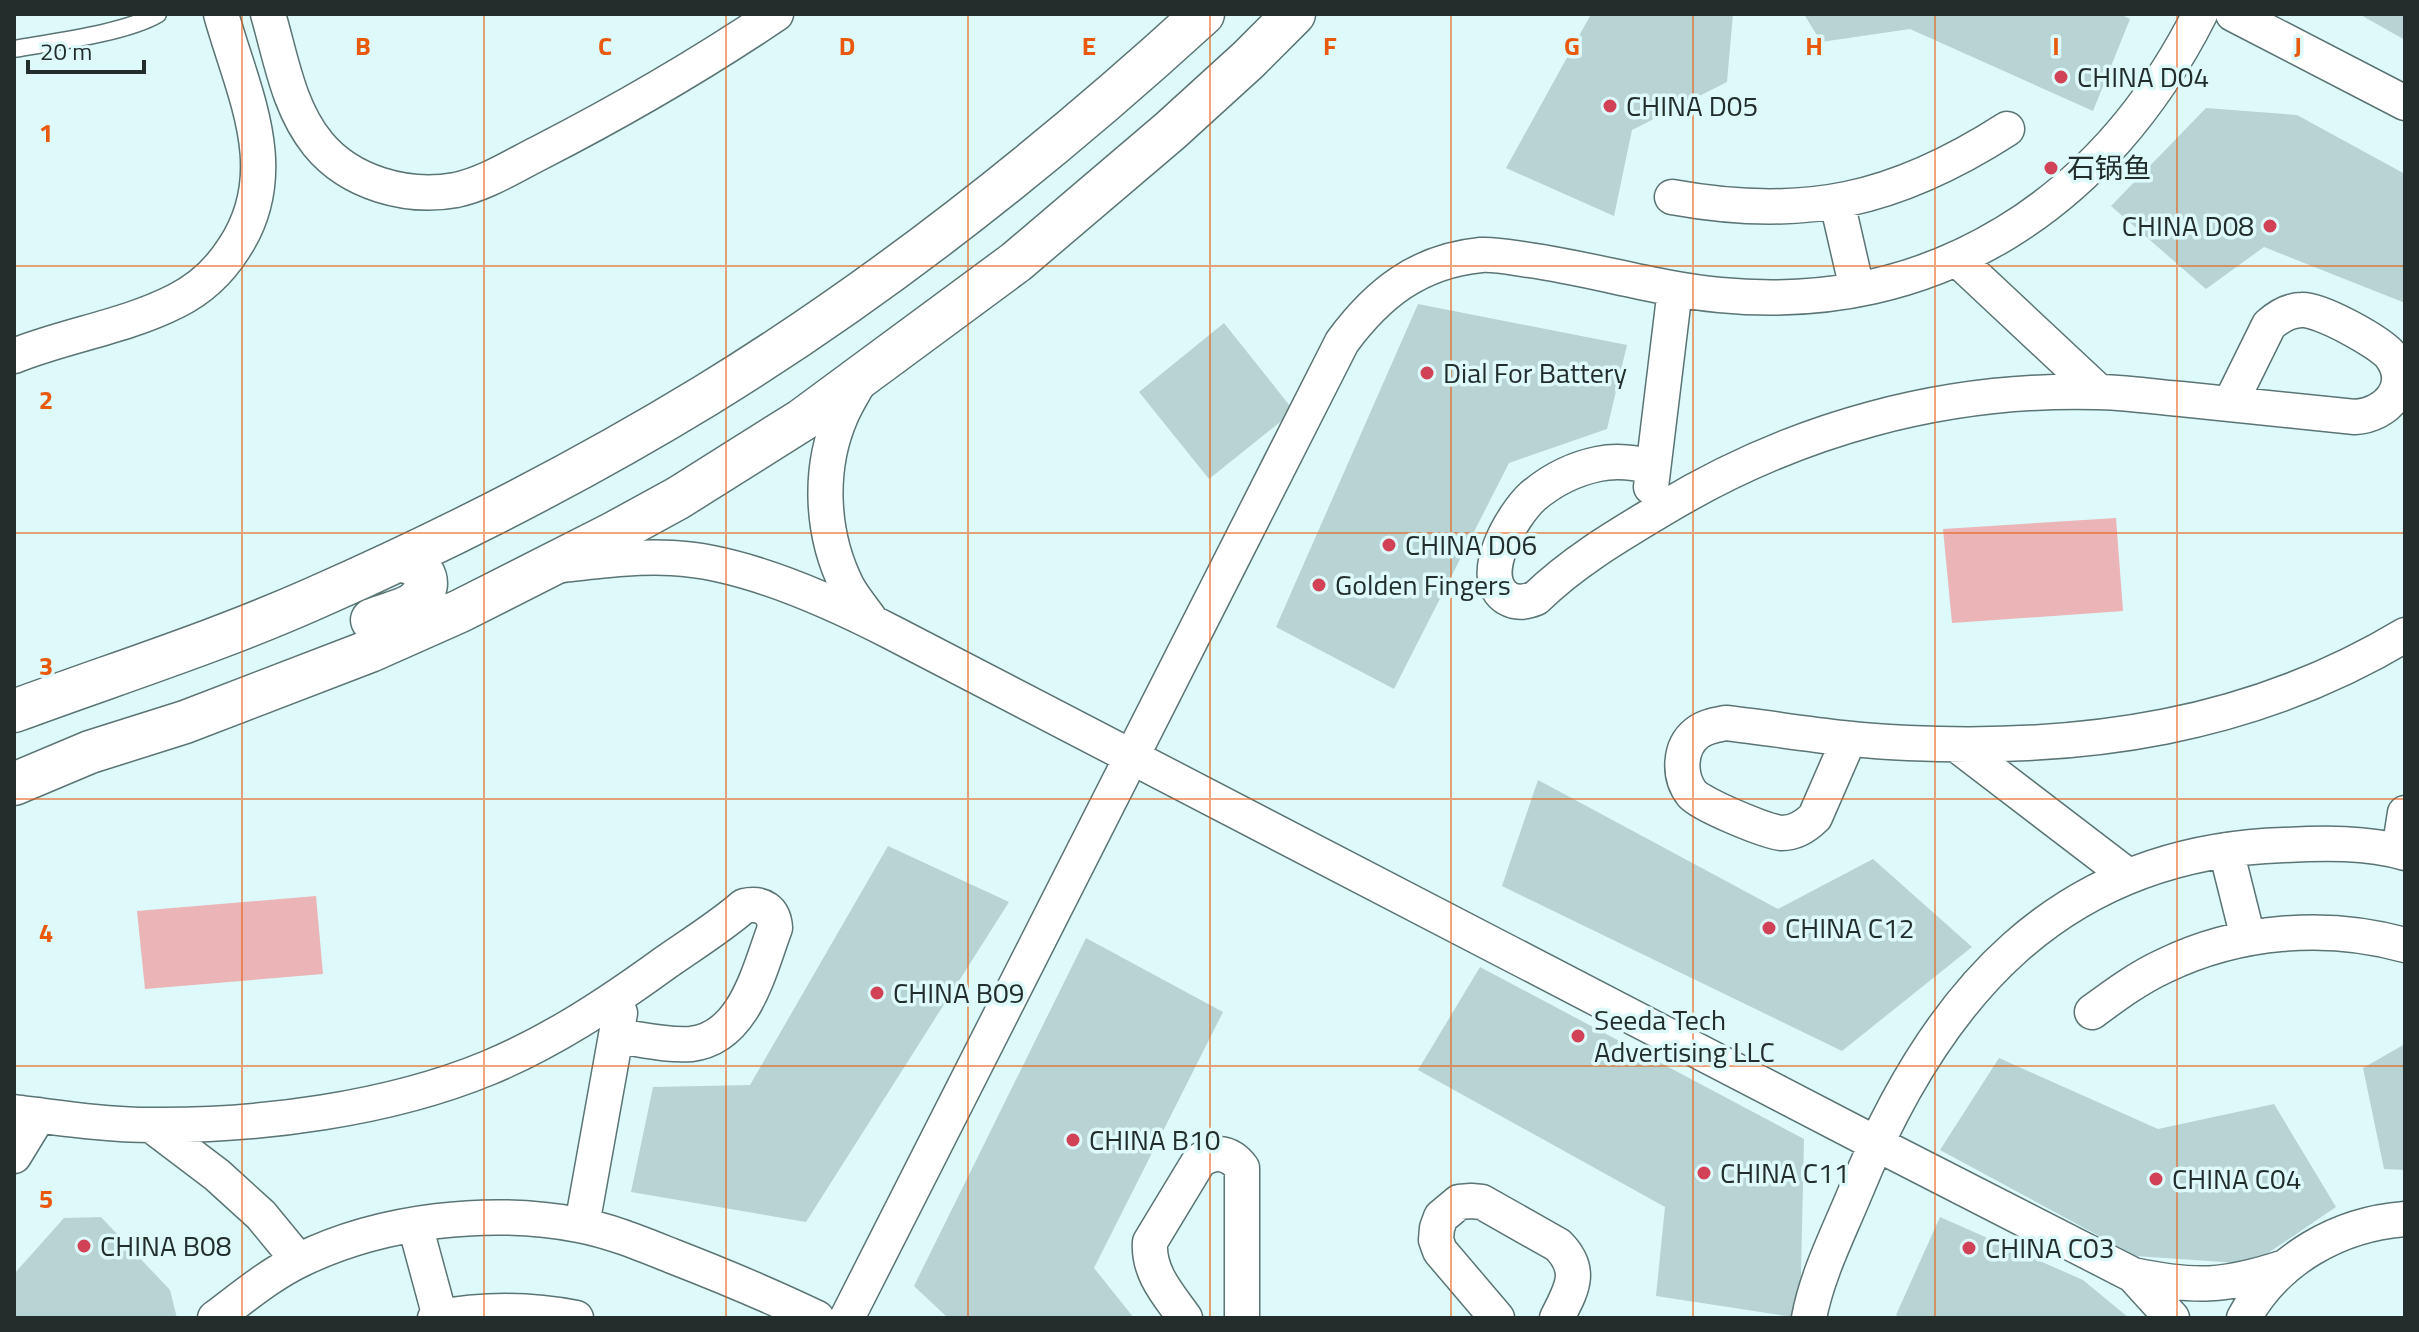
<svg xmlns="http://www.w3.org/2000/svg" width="2419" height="1332" font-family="'Titillium Web','Noto Sans SC',sans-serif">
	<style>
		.green { fill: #ebb5b7 }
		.building { fill: #b8d3d3 }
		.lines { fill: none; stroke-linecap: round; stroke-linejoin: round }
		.service-casing { stroke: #5b7474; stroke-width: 19 }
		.minor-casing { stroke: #5b7474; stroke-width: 37 }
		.tertiary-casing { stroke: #5b7474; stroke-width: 45 }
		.service { stroke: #fff; stroke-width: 16 }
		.minor { stroke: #fff; stroke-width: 34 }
		.tertiary { stroke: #fff; stroke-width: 42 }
		.grid { fill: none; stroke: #e8590c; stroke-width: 2; stroke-opacity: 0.55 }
		.poi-dot { fill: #d24257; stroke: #ddf9f9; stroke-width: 3 }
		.labels { text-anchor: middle; stroke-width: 7; stroke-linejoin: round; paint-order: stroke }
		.poi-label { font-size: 28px; fill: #222d2c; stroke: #ddf9f9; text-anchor: start }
		.grid-label { font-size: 26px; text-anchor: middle; font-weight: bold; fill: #e8590c; stroke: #ddf9f9; stroke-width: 7; stroke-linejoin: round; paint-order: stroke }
	</style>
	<rect width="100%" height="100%" fill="#ddf9f9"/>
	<path class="green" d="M 2116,518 L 2123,611 L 1952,623 L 1943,529 Z
		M 316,896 L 323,974 L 145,989 L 137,911 Z"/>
	<path class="building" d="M 1600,14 L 1733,14 L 1727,82 L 1632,130 L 1614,216 L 1506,168 L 1590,16 Z
		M 1804,14 L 2120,14 L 2130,19 L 2093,111 L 1910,29 L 1821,42 Z
		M 2359,14 L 2405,14 L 2405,40 Z
		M 2206,108 L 2297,115 L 2405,174 L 2405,303 L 2264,247 L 2206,289 L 2111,206 Z
		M 1418,304 L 1627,345 L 1607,429 L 1509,463 L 1394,689 L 1276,627 Z
		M 1224,323 L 1294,411 L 1209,479 L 1139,392 Z
		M 1538,780 L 1778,909 L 1873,859 L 1972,947 L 1842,1051 L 1502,886 Z
		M 888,846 L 1009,902 L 806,1222 L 631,1192 L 653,1087 L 750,1085 Z
		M 1086,938 L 1223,1012 L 1094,1268 L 1134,1318 L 948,1318 L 914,1286 Z
		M 1480,967 L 1804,1139 L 1800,1318 L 1656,1296 L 1665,1207 L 1418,1070 Z
		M 2405,1044 L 2405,1170 L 2384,1169 L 2363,1068 Z
		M 1999,1058 L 2158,1129 L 2274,1104 L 2336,1207 L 2252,1264 L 2136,1256 L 1940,1150 Z
		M 101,1217 L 170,1290 L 177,1318 L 14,1318 L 14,1274 L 64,1218 Z
		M 1940,1217 L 2083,1280 L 2129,1318 L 1901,1318 L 1896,1315 Z"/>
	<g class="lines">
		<defs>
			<path id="service" d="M 14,49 C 53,42 126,33 158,14"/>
			<path id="minor" d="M 268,14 C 281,58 288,107 318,144 C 350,183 407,199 456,190 C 485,184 513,166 539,153 C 621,111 700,65 776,14
				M 2233,14 L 2405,103
				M 1672,197 C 1804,221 1895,201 2007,129
				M 1837,202 L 1857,289
				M 1957,259 L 2099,392
				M 14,356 C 66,335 125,327 176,301 C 200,289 220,270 234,248 C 285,171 243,93 221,14
				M 862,377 C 855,390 847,402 841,416 C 818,469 821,534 847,586 C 854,599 864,610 872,622
				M 1653,466 C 1635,463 1617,460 1598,464 C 1574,469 1552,480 1533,496 C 1513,514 1475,577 1507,598 C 1517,604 1526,602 1536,598 C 1574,561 1619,535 1664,508 C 1795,429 1944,388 2096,392 C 2124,392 2153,397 2181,399 C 2239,405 2297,411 2355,417 C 2387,415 2413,386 2391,356 C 2380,342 2320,309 2302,310 C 2289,310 2278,317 2269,325 L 2230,404
				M 1651,487 L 1675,289
				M 562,565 C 598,561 635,556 672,558 C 742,561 831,601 893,633 L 1875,1143 L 2133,1275 C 2195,1288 2225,1287 2285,1267
				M 1849,739 L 1815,817 C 1806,826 1796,833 1782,833 C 1767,832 1702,805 1692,794 C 1678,776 1679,747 1697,733 C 1706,726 1716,725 1726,723 C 1786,730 1847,741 1908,743 C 2084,751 2252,727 2405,635
				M 1957,745 L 2127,875
				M 2226,850 L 2248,938
				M 2399,851 L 2405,813
				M 2092,1012 C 2115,995 2138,978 2164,966 C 2238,930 2326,923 2405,945
				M 14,1112 C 60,1118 107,1125 153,1125 C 260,1126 389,1109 488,1068 C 551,1042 610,1003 665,963 C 692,944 720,927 744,906 C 762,902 774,910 775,928 C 759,970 745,1038 691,1044 C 667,1046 640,1039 616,1036
				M 151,1125 L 217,1175 L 261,1215 L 298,1260
				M 14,1156 L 39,1115
				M 415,1225 L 440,1317
				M 582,1225 L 620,1013
				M 2133,1275 L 2172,1318
				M 215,1318 C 242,1298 269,1275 300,1260 C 382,1220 490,1208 579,1225 C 611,1231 642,1244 672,1256 C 721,1275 769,1295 817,1318
				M 435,1318 C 481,1309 530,1309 576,1318
				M 847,1318 L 1342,342 C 1378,293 1419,261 1481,255 C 1496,254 1514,258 1529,260 C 1593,269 1656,289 1720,295 C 1936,316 2105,202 2200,14
				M 1185,1318 C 1168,1294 1148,1273 1150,1242 L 1199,1161 C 1215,1150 1230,1152 1242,1168 L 1242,1318
				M 1497,1318 L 1440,1251 L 1436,1240 L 1437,1228 L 1441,1217 L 1459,1202 L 1471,1201 L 1482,1202 L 1558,1245 C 1584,1271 1571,1290 1557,1318
				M 1809,1318 C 1817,1275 1838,1234 1855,1193 C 1935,996 2058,852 2284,845 C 2323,843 2367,842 2405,853
				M 2244,1318 C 2276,1259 2339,1224 2405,1219"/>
			<path id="tertiary" d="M 372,620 C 384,615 410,609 418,600 C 437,582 419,557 394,562
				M 14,711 C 114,674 216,642 315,598 C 449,539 580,472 705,396 C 883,287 1049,155 1203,14
				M 14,784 L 90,752 L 185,722 L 370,651 L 460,611 L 614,533 L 678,498 L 802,420 L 1016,262 L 1170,131 L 1248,60 L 1294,14"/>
		</defs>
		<use href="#service" class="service-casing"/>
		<use href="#minor" class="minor-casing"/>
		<use href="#tertiary" class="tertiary-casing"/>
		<use href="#service" class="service"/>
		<use href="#minor" class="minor"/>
		<use href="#tertiary" class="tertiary"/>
	</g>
	<path class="grid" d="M 242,14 L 242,1318M 484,14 L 484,1318M 726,14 L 726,1318M 968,14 L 968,1318M 1210,14 L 1210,1318M 1451,14 L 1451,1318M 1693,14 L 1693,1318M 1935,14 L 1935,1318M 2177,14 L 2177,1318M 14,266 L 2405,266M 14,533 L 2405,533M 14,799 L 2405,799M 14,1066 L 2405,1066"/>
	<g class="poi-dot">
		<circle cx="2061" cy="77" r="8"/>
		<circle cx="1610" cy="106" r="8"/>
		<circle cx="2051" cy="168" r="8"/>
		<circle cx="2270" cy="226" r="8"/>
		<circle cx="1427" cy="373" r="8"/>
		<circle cx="1389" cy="545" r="8"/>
		<circle cx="1319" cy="585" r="8"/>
		<circle cx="1769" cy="928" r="8"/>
		<circle cx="877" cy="993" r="8"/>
		<circle cx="1578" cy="1036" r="8"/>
		<circle cx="1073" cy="1140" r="8"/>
		<circle cx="1704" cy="1173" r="8"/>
		<circle cx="2156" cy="1179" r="8"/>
		<circle cx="84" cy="1246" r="8"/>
		<circle cx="1969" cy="1248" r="8"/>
	</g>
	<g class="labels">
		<g class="poi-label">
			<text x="2077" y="87">CHINA D04</text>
			<text x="1626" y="116">CHINA D05</text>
			<text x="2067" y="178">石锅鱼</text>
			<text x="2254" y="236" text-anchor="end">CHINA D08</text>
			<text x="1443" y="383">Dial For Battery</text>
			<text x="1405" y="555">CHINA D06</text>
			<text x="1335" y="595">Golden Fingers</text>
			<text x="1785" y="938">CHINA C12</text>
			<text x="893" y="1003">CHINA B09</text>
			<text x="1594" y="1030">Seeda Tech<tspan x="1594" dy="32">Advertising LLC</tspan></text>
			<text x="1089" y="1150">CHINA B10</text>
			<text x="1720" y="1183">CHINA C11</text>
			<text x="2172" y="1189">CHINA C04</text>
			<text x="100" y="1256">CHINA B08</text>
			<text x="1985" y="1258">CHINA C03</text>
		</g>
	</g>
	<g class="grid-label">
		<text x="363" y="55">B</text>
		<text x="605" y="55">C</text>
		<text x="847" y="55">D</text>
		<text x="1089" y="55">E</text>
		<text x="1330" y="55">F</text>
		<text x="1572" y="55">G</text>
		<text x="1814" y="55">H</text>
		<text x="2056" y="55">I</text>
		<text x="2298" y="55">J</text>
		<text x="46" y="142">1</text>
		<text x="46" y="409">2</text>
		<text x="46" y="675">3</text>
		<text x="46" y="942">4</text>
		<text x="46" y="1208">5</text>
	</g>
	<rect width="2419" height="1332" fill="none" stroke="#222d2c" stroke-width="32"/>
	<path d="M28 60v12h116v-12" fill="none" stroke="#222d2c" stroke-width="4"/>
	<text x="40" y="60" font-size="24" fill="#222d2c" stroke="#ddf9f9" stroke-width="6" paint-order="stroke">20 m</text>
</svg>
